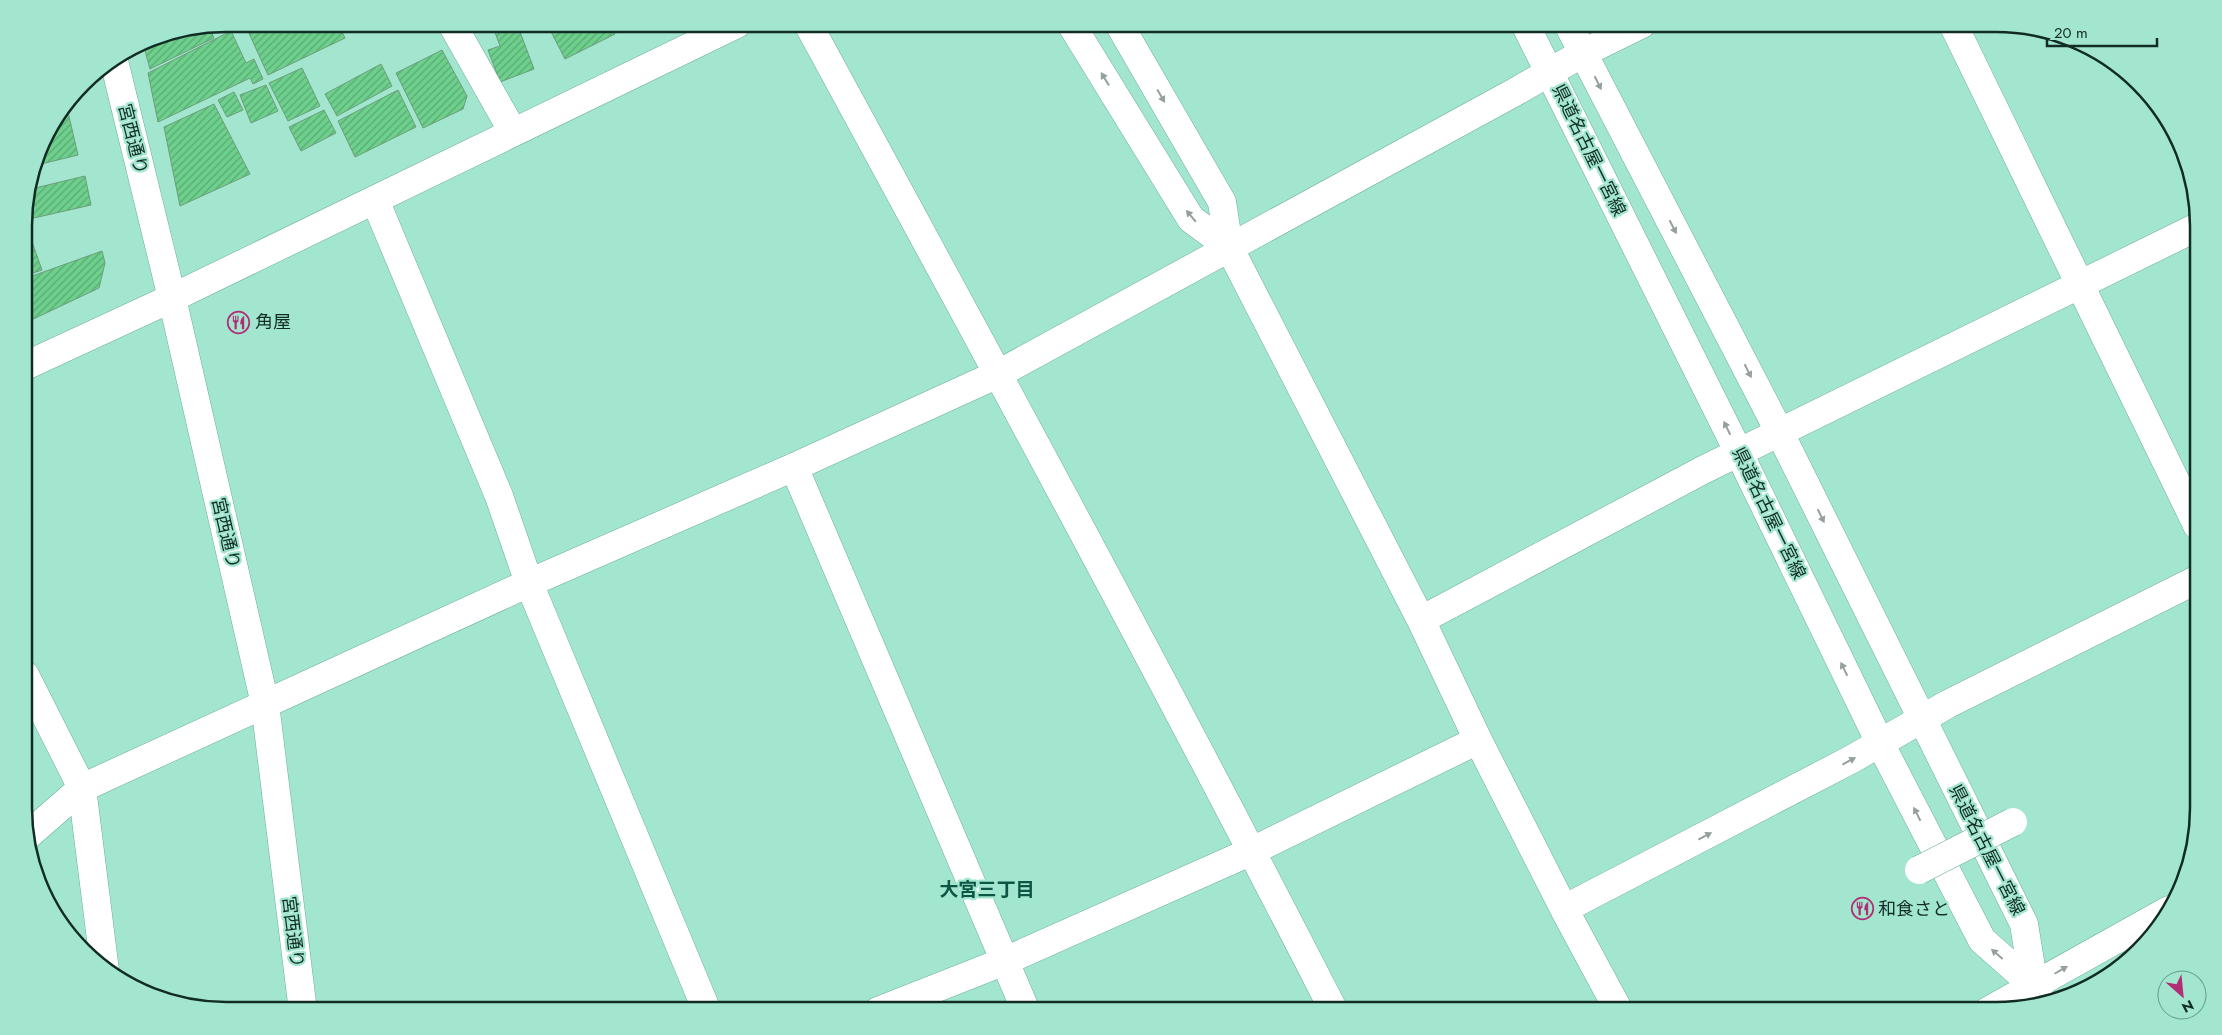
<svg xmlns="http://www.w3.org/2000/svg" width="2222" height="1035" font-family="Jost,'Noto Sans JP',sans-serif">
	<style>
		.building { fill: url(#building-hatch); stroke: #6d9d7a }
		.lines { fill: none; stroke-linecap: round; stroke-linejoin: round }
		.street-casing { stroke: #6daf9a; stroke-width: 29 }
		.secondary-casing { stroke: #6daf9a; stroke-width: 29 }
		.primary-casing { stroke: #6daf9a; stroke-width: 29 }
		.street { stroke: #fff; stroke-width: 28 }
		.secondary { stroke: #fff; stroke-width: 28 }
		.primary { stroke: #fff; stroke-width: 28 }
		.street-bridge-casing { stroke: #6daf9a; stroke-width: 29; stroke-linecap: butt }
		.street-bridge { stroke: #fff; stroke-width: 28 }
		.oneway { fill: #94a09c }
		.labels { text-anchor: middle; stroke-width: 4.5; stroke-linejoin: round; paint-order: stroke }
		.street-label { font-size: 18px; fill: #112c24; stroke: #a3e6d0 }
		.poi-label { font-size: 18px; fill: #112c24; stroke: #a3e6d0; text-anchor: start }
		.neighbourhood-label { font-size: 19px; font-weight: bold; fill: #0d5645; stroke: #a3e6d0 }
		.rim { fill: none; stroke: #112c24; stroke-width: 2.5 }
	</style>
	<defs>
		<pattern id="building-hatch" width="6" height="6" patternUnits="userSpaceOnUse" patternTransform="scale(1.25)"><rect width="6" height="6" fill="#6ed08d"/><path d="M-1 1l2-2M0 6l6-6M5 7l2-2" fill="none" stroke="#59a973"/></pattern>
	</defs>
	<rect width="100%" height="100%" fill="#a3e6d0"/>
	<path class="building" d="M 257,24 L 338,24 L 345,38 L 268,75 L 247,29 Z
		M 492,24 L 517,24 L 534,69 L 500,82 L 488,50 L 500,46 Z
		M 547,24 L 610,24 L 615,34 L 565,59 Z
		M 612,24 L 636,24 L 617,33 Z
		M 209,27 L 214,38 L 150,69 L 143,43 L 149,39 Z
		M 231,31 L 246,63 L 254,59 L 263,79 L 253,84 L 250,78 L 158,122 L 148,73 Z
		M 442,50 L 467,96 L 463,109 L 423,128 L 396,73 Z
		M 381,64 L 392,86 L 337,116 L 325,94 Z
		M 302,68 L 320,106 L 288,121 L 269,83 Z
		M 266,85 L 278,111 L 251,123 L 240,95 Z
		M 398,90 L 416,127 L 355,157 L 338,121 Z
		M 234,92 L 243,110 L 227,117 L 218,100 Z
		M 214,104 L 250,174 L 180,206 L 164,127 Z
		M 67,108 L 78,155 L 37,165 L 45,137 Z
		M 324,110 L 336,133 L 301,151 L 289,127 Z
		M 85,176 L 91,205 L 25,220 L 24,213 L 31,189 Z
		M 31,239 L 42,270 L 24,276 L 24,241 Z
		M 102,251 L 105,263 L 99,288 L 27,322 L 24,316 L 24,279 Z"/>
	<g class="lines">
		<defs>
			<path id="street" d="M 452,24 L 513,132
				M 808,24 C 986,351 1164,679 1334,1011
				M 1071,24 L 1191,219 L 1229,247
				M 1119,24 L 1222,202 L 1229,247 L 1421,620 L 1478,740 L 1564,909 L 1619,1011
				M 1953,24 L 2197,525
				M 375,200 L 499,496 L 529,583 L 707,1011
				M 794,467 L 1026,1011
				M 1421,620 L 1703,470 L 2197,227
				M 25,675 L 82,788 L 105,971
				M 26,837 L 82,788 L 265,704 L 529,583 L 794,467 L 998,374 L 1515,92 L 1583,53 L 1642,24
				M 1564,909 L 1852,759 L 1948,704 L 2198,579"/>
			<path id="secondary" d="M 1525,24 L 1739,453 L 1880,743 L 1982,940 L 2034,986
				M 1568,24 L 1780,433 L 2024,924 L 2034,986 L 2043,1004
				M 114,61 L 172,298 L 265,704 L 303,1011
				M 25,366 L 172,298 L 737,24
				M 878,1011 L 1005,961 L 1252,851 L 1478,740"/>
			<path id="primary" d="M 1988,1011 L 2169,910"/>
		</defs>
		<use href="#street" class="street-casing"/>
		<use href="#secondary" class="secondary-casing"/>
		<use href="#primary" class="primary-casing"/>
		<use href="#street" class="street"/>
		<use href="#secondary" class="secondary"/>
		<use href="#primary" class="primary"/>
		<defs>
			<path id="street-bridge" d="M 1919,870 L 2013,822"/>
		</defs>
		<use href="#street-bridge" class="street-bridge-casing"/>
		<use href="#street-bridge" class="street-bridge"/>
	</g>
	<defs><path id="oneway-solid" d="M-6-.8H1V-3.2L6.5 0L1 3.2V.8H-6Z" transform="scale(1.25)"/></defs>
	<g class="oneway">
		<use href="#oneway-solid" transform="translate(1105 79) rotate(-122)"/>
		<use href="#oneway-solid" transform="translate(1598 83) rotate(63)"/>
		<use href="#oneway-solid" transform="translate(1161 96) rotate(60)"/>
		<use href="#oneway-solid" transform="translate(1191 216) rotate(-130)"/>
		<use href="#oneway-solid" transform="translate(1673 227) rotate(63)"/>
		<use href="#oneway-solid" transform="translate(1748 371) rotate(63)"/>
		<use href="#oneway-solid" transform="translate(1727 428) rotate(-116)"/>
		<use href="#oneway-solid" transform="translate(1821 516) rotate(64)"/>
		<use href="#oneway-solid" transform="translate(1844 669) rotate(-116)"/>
		<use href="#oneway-solid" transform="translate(1849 761) rotate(-28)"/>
		<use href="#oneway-solid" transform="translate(1917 814) rotate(-117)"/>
		<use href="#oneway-solid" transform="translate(1705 836) rotate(-28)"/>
		<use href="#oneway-solid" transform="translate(1997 954) rotate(-139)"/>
		<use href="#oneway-solid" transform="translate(2061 970) rotate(-30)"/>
	</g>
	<defs>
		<symbol id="restaurant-ring" viewBox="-11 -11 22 22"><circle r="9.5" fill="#a3e6d0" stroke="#b12d74" stroke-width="1.5"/><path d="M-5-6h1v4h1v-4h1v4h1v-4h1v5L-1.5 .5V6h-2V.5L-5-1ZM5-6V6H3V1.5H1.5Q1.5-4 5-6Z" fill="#b12d74"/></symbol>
	</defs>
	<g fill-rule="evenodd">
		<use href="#restaurant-ring" x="226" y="310" width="25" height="25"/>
		<use href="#restaurant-ring" x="1850" y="896" width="25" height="25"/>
	</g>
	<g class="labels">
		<g class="street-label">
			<text transform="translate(133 139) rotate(76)" y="6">宮西通り</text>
			<text transform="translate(1589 150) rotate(64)" y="6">県道名古屋一宮線</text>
			<text transform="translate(1769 513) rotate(64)" y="6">県道名古屋一宮線</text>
			<text transform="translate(226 533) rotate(77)" y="6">宮西通り</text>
			<text transform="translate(1987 850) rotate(63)" y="6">県道名古屋一宮線</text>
			<text transform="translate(293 932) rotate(83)" y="6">宮西通り</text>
		</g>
		<g class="poi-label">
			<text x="255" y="328">角屋</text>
			<text x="1878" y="915">和食さと</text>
		</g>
		<g class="neighbourhood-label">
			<text x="987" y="896">大宮三丁目</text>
		</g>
	</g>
	<path d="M0 0H2222V1035H0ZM226 32H1996A194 194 0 0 1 2190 226V808A194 194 0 0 1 1996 1002H226A194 194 0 0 1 32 808V226A194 194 0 0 1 226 32Z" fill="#a3e6d0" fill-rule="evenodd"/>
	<path class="rim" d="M226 32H1996A194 194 0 0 1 2190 226V808A194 194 0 0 1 1996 1002H226A194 194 0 0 1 32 808V226A194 194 0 0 1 226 32Z"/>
	<g transform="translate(2182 995) rotate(153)"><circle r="24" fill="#a3e6d0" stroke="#699c8b"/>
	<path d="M0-4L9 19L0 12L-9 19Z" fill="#b12d74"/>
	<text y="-8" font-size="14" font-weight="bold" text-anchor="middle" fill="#112c24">N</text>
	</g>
	<path d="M2047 38v8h110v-8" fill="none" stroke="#112c24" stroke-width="2.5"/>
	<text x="2054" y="38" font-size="15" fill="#112c24" stroke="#a3e6d0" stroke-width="4" paint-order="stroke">20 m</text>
</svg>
